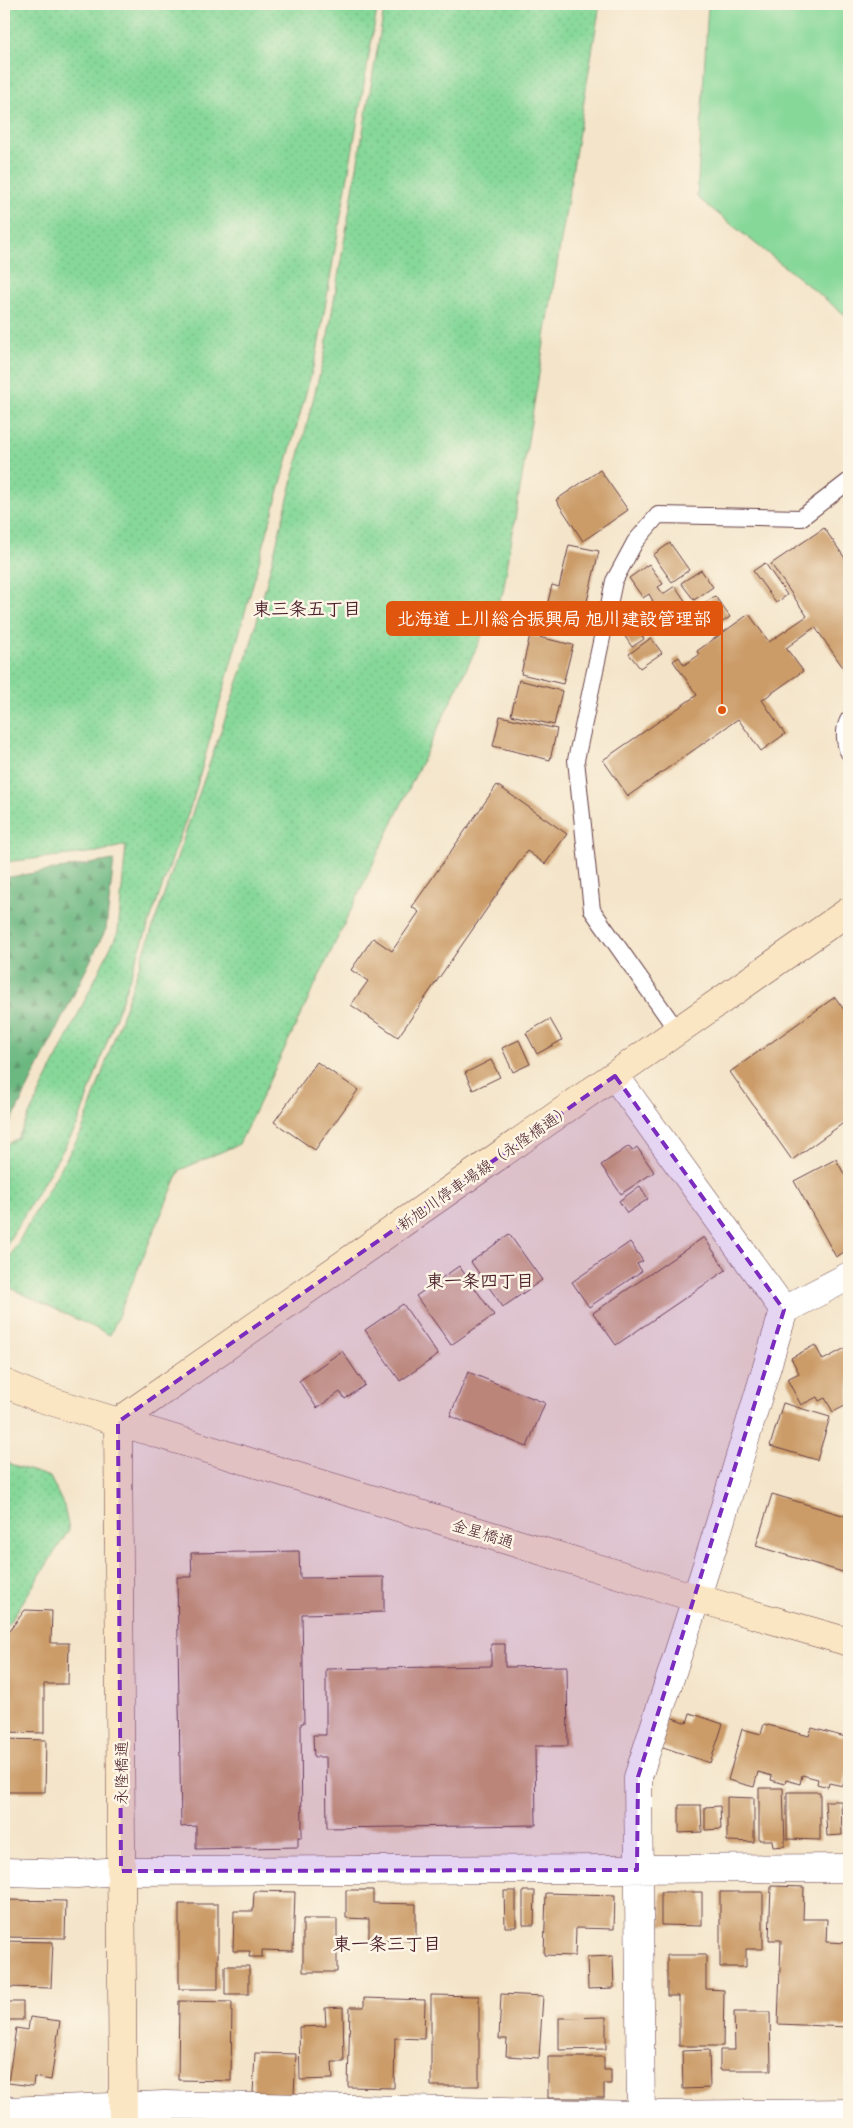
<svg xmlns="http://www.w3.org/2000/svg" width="853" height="2128" font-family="'Gochi Hand','Klee One',sans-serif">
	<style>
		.grass { fill: url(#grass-dots); stroke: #687c62 }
		.forest { fill: url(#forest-firs); stroke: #5b6c56 }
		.park { fill: #86d899; stroke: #687c62 }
		.building { fill: #cb9b68 }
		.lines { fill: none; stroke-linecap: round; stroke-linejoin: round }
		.lane-casing { stroke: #643d43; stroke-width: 18 }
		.street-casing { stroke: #643d43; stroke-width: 29 }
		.secondary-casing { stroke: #643d43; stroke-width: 29 }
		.lane { stroke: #fff; stroke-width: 16 }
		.street { stroke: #fff; stroke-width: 28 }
		.secondary { stroke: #fbe6c4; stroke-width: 28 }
		.marked { fill: #7b2cbf; fill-opacity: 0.2; stroke: #7b2cbf; stroke-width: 4; stroke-dasharray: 10 6; stroke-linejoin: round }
		.labels { text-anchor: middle; stroke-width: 5; stroke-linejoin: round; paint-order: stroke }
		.street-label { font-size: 16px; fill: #4a1f2b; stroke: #fcf5e5 }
		.neighbourhood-label { font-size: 18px; font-weight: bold; fill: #4a1f2b; stroke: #fcf5e5 }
		.leader { fill: none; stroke: #e0560e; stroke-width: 2 }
		.callout-dot { fill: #e0560e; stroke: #fcf5e5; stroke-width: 2 }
		.callout { fill: #e0560e; stroke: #e0560e; stroke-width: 2 }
		.callout-label { font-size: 18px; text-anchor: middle; font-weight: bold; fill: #fff }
	</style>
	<defs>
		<pattern id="grass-dots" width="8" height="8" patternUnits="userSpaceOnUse" patternTransform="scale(1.25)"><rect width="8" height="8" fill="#86d899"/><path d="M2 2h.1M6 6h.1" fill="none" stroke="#75b984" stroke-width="1.8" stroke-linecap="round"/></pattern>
		<pattern id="forest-firs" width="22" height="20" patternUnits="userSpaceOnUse" patternTransform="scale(1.25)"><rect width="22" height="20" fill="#6cb881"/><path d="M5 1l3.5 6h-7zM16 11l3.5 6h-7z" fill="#5b956a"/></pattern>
	</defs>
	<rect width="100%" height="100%" fill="#fcf5e5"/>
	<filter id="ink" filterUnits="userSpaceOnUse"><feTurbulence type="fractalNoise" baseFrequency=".02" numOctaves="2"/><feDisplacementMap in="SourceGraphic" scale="10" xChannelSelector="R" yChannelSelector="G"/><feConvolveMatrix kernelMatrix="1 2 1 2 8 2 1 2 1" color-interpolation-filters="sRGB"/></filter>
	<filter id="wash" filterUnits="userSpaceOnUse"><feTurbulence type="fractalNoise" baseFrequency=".0096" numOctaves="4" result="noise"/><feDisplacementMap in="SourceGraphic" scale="20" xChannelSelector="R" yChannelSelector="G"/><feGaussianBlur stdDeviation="1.12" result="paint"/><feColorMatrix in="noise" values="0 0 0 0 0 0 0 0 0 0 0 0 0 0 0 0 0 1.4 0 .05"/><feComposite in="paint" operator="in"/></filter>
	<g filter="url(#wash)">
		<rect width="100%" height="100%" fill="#f4e5ca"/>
		<path class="grass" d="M 4,4 L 378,4 L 317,353 L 193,800 L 77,1126 L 4,1249 L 4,1146 L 18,1138 L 118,932 L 126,845 L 97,852 L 4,862 Z
			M 385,4 L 600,4 L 503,592 L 239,1144 L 180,1170 L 110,1335 L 4,1285 L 4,1267 L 82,1131 L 251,644 L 325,353 Z
			M 4,1462 L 50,1477 L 64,1506 L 69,1530 L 4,1631 Z"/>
		<path class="forest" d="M 114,860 L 106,929 L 7,1130 L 4,1132 L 4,878 Z"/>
		<path class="park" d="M 708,4 L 849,4 L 849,318 L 697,197 Z"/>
		<g id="blocks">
			<path class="building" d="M 600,470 L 628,510 L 583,541 L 556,500 Z
				M 824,528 L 849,564 L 849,676 L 815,627 L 786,648 L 803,671 L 762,700 L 785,734 L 761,751 L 738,719 L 628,796 L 603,760 L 697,695 L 673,661 L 679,657 L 684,665 L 699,655 L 697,651 L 749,614 L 769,642 L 807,616 L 771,564 Z
				M 670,543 L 689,570 L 672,582 L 653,555 Z
				M 569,545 L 599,551 L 582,622 L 572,619 L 570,628 L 543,622 L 552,585 L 559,587 Z
				M 765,563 L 787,595 L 776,603 L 753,571 Z
				M 649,564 L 663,584 L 658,587 L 663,594 L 675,586 L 690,608 L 656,631 L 641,609 L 653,601 L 649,594 L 643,598 L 629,578 Z
				M 701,570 L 713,587 L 694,600 L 681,583 Z
				M 715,596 L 730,617 L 709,631 L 694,610 Z
				M 630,617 L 644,639 L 632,647 L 618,626 Z
				M 530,635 L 573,645 L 563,684 L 521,674 Z
				M 651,638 L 662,653 L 640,668 L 629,654 Z
				M 519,680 L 562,691 L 554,725 L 511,715 Z
				M 500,716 L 557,729 L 550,760 L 493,746 Z
				M 497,785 L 567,834 L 545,864 L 527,851 L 398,1037 L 351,1005 L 368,981 L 351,970 L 373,938 L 392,951 L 419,912 L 412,907 Z
				M 835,997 L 849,1017 L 849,1119 L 792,1160 L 730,1072 Z
				M 550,1019 L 562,1040 L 537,1054 L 526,1033 Z
				M 519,1040 L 530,1064 L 513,1072 L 502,1048 Z
				M 491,1060 L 500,1077 L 473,1090 L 465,1073 Z
				M 317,1062 L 358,1090 L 315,1150 L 274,1122 Z
				M 629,1146 L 632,1151 L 637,1147 L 654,1172 L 621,1194 L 601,1165 Z
				M 836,1159 L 849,1183 L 849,1249 L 836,1257 L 794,1181 Z
				M 640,1186 L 648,1199 L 627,1213 L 619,1201 Z
				M 509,1234 L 542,1280 L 503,1307 L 471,1262 Z
				M 704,1237 L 726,1270 L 616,1345 L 593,1313 Z
				M 630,1242 L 643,1261 L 637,1264 L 642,1271 L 589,1307 L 572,1282 Z
				M 459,1266 L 494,1315 L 451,1345 L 416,1296 Z
				M 403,1304 L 438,1355 L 400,1381 L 365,1330 Z
				M 815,1345 L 823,1360 L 849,1346 L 849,1404 L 833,1412 L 825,1398 L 819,1401 L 817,1397 L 801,1405 L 787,1379 L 799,1373 L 791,1358 Z
				M 342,1351 L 365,1385 L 345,1399 L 340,1392 L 317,1408 L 299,1381 Z
				M 468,1372 L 545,1403 L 527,1447 L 450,1416 Z
				M 783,1403 L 830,1417 L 817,1460 L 770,1446 Z
				M 772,1494 L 849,1517 L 849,1574 L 756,1546 Z
				M 299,1551 L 300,1578 L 384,1577 L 384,1612 L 302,1614 L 304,1723 L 301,1723 L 302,1837 L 298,1837 L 298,1847 L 196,1849 L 196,1826 L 181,1827 L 177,1577 L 192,1577 L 191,1553 Z
				M 25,1610 L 52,1611 L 51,1643 L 69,1643 L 68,1684 L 44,1684 L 44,1733 L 4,1732 L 4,1638 Z
				M 491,1644 L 505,1644 L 505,1667 L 567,1666 L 568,1746 L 535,1746 L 536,1825 L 327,1828 L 326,1757 L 314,1757 L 313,1735 L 326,1735 L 326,1669 L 491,1666 Z
				M 690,1713 L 723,1724 L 710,1763 L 657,1745 L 667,1716 L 687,1723 Z
				M 764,1724 L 809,1736 L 812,1728 L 849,1738 L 849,1761 L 843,1786 L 829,1783 L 828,1787 L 817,1784 L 818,1779 L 802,1775 L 800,1784 L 786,1780 L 785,1784 L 771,1780 L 772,1776 L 758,1772 L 754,1787 L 728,1780 L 742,1729 L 761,1734 Z
				M 4,1739 L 46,1740 L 45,1792 L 4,1792 Z
				M 759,1788 L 783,1788 L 785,1846 L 773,1847 L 772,1840 L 759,1840 Z
				M 787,1792 L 820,1792 L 820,1840 L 787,1839 Z
				M 727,1797 L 754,1798 L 754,1842 L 727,1841 Z
				M 825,1801 L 841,1801 L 842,1835 L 827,1836 Z
				M 679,1805 L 701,1805 L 702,1832 L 679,1833 Z
				M 720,1806 L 721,1829 L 705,1830 L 705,1807 Z
				M 771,1886 L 804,1887 L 803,1919 L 827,1919 L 826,1942 L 849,1943 L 849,2027 L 778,2024 L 781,1940 L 769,1940 Z
				M 346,1890 L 373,1890 L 373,1903 L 416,1904 L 416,1941 L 369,1940 L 369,1919 L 346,1918 Z
				M 254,1891 L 295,1892 L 293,1951 L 262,1950 L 262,1957 L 249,1957 L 250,1951 L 233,1951 L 234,1911 L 253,1911 Z
				M 504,1891 L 516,1891 L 516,1927 L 505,1927 Z
				M 523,1891 L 535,1891 L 534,1925 L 523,1925 Z
				M 661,1892 L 702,1892 L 702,1926 L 661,1925 Z
				M 720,1892 L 763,1892 L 763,1949 L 746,1949 L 746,1967 L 720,1967 Z
				M 546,1893 L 615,1895 L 614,1929 L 576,1928 L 575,1956 L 544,1955 Z
				M 4,1900 L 66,1901 L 65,1938 L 4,1937 Z
				M 179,1904 L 218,1904 L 218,1989 L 179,1989 Z
				M 303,1919 L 337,1919 L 337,1972 L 303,1972 Z
				M 4,1941 L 53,1942 L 51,1988 L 4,1987 Z
				M 667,1955 L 706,1955 L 706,1989 L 724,1990 L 723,2046 L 679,2046 L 679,1996 L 667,1996 Z
				M 613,1956 L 614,1988 L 588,1989 L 587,1957 Z
				M 225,1966 L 249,1966 L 249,1994 L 225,1994 Z
				M 501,1994 L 543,1996 L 539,2058 L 506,2056 L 507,2039 L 499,2039 Z
				M 431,1995 L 479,1996 L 479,2086 L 431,2086 Z
				M 364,1998 L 425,2000 L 424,2039 L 395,2038 L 394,2088 L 348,2087 L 350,2007 L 364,2007 Z
				M 179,2001 L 232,2002 L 231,2081 L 178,2080 Z
				M 4,2002 L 23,2002 L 23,2020 L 6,2020 L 6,2035 L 4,2035 Z
				M 343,2007 L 344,2062 L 332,2062 L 333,2079 L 300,2080 L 299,2027 L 326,2026 L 325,2008 Z
				M 734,2012 L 770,2012 L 771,2070 L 720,2070 L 720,2050 L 735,2050 Z
				M 30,2017 L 60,2021 L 51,2080 L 34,2077 L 33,2086 L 8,2083 L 16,2028 L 28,2030 Z
				M 606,2017 L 606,2049 L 559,2050 L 559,2018 Z
				M 709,2050 L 710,2088 L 683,2089 L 682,2051 Z
				M 255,2053 L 296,2054 L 294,2095 L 253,2094 Z
				M 548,2057 L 604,2057 L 604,2070 L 611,2070 L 611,2084 L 604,2084 L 604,2098 L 548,2098 Z"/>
		</g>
	</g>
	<g filter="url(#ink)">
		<use href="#blocks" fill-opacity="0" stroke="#643d43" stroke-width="1"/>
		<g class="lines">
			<defs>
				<path id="lane" d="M 849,719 C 843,728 844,744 849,753
					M 678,1032 L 592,910 L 576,760 L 614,581 L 635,542 L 658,515 L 801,518 L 849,481"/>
				<path id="street" d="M 615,1076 L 784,1310
					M 4,1872 L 77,1874 L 121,1871 L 849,1868
					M 4,2111 L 165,2105 L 641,2115 L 849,2113
					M 641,2124 L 638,1777 L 713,1546 L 784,1310 L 849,1276"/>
				<path id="secondary" d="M 4,1383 L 37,1397 L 696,1598 L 849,1642
					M 118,1422 L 849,911
					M 118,1422 L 123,2124"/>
			</defs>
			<use href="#lane" class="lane-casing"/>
			<use href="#street" class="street-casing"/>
			<use href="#secondary" class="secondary-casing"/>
			<use href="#lane" class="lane"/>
			<use href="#street" class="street"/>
			<use href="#secondary" class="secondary"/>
		</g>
	</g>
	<path class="marked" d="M 615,1076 L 784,1310 L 638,1777 L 637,1870 L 121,1871 L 118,1422 Z"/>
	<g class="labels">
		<g class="street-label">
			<text transform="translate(484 1167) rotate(-35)" y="6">新旭川停車場線（永隆橋通）</text>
			<text transform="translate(483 1533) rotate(17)" y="6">金星橋通</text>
			<text transform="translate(121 1773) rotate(-90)" y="6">永隆橋通</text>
		</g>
		<g class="neighbourhood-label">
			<text x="307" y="615">東三条五丁目</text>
			<text x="480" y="1287">東一条四丁目</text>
			<text x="387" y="1950">東一条三丁目</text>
		</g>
	</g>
	<path class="leader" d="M722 710L722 619"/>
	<circle class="callout-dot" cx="722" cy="710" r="5"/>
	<rect class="callout" x="387" y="602" width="335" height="33" rx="5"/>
	<g class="callout-label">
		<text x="554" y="625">北海道 上川総合振興局 旭川建設管理部</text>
	</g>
	<rect width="853" height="2128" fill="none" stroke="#fcf5e5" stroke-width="20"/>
</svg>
